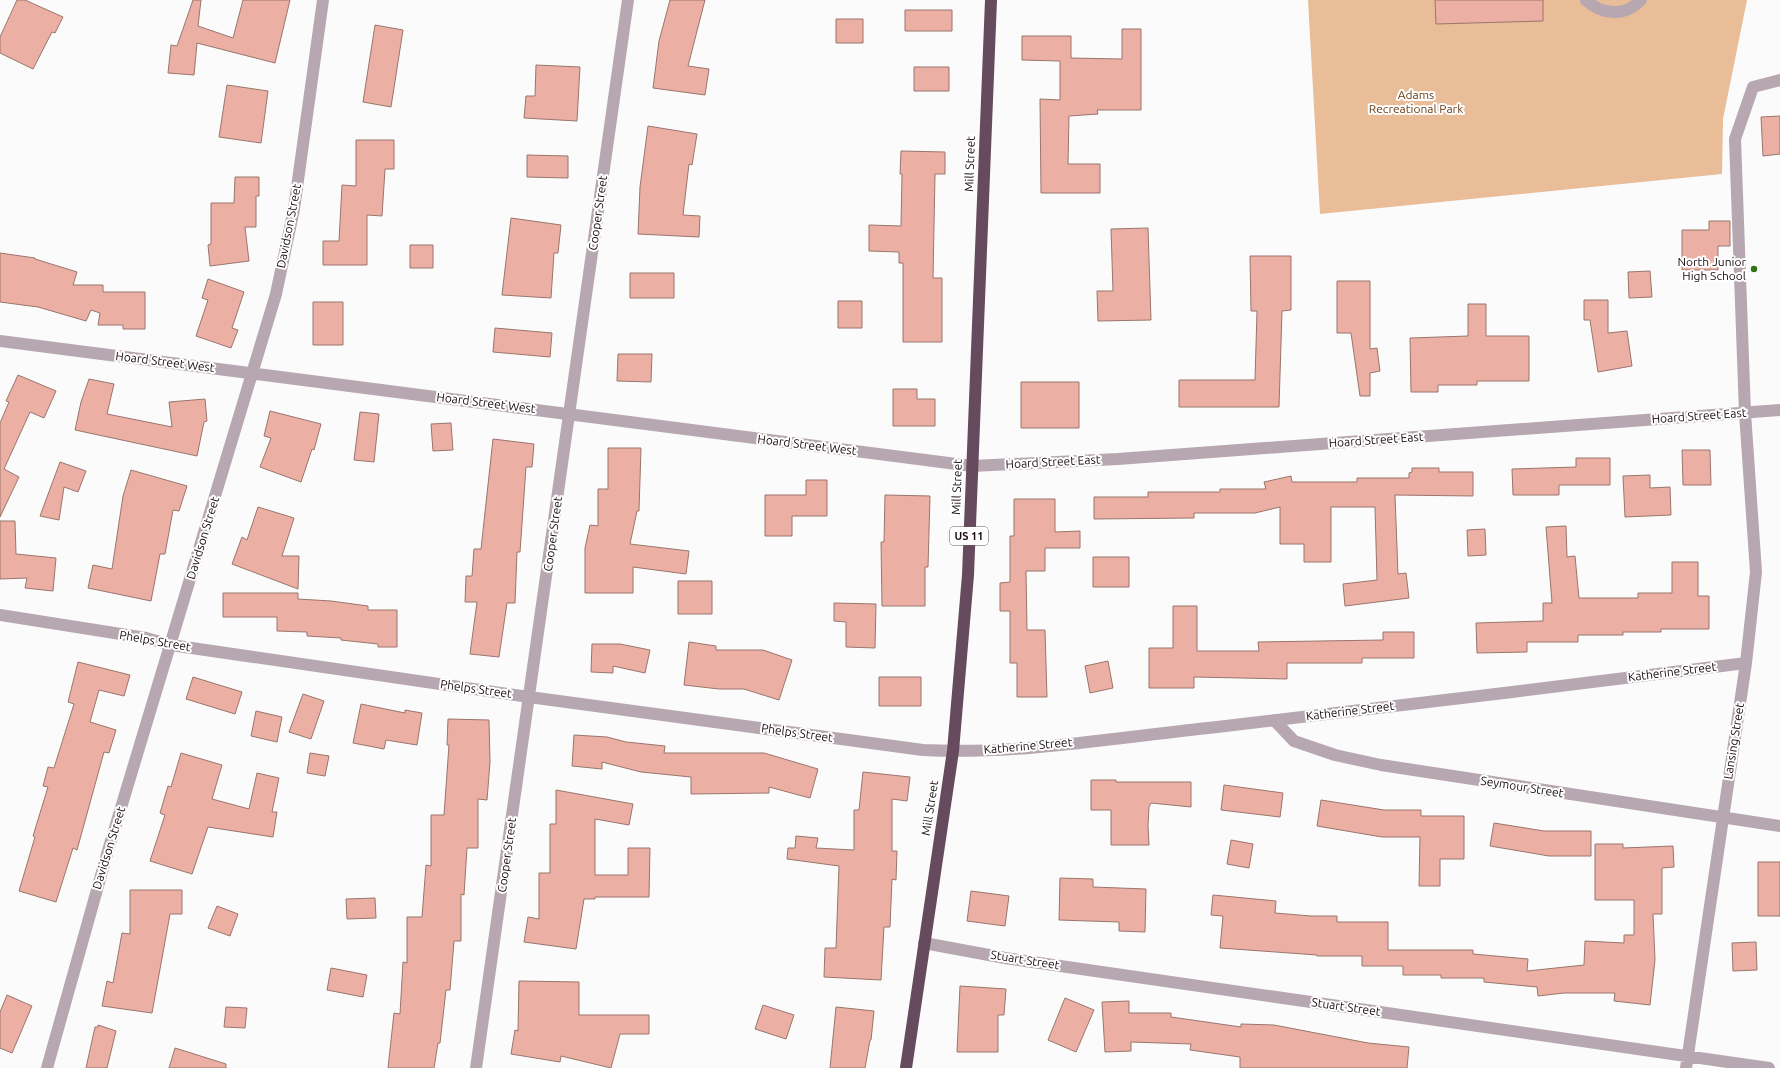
<svg xmlns="http://www.w3.org/2000/svg" width="1780" height="1068" font-family="Ubuntu,sans-serif">
	<style>
		.green { fill: #eabd99 }
		.building { fill: #ebb0a3; stroke: #9a756d }
		.lines { fill: none; stroke-linecap: round; stroke-linejoin: round }
		.minor { stroke: #b6a7b0; stroke-width: 12 }
		.highway { stroke: #664a5d; stroke-width: 12 }
		.poi-dot { fill: #2f7415; stroke: #fff; stroke-width: 1.5 }
		.labels { text-anchor: middle; stroke-width: 4; stroke-linejoin: round; paint-order: stroke }
		.shield { fill: #fff; stroke: #5f5658; stroke-width: 1 }
		.shield-label { font-size: 11px; font-weight: bold; fill: #1b0e10 }
		.park-label { font-size: 12px; fill: #673b12; stroke: #fff }
		.street-label { font-size: 12px; fill: #1b0e10; stroke: #fff }
		.poi-label { font-size: 12px; fill: #1b0e10; stroke: #fff; text-anchor: end }
	</style>
	<rect width="100%" height="100%" fill="#fbfbfb"/>
	<path class="green" d="M 1308,0 L 1747,0 L 1723,119 L 1722,174 L 1320,214 Z"/>
	<path class="building" d="M 17,0 L 25,0 L 63,17 L 55,33 L 52,32 L 33,69 L 0,53 L 0,37 Z
		M 193,0 L 201,0 L 198,26 L 233,38 L 243,0 L 290,0 L 275,63 L 197,43 L 194,75 L 168,73 L 171,45 L 177,46 Z
		M 670,0 L 705,0 L 688,66 L 709,69 L 705,95 L 653,88 L 659,41 Z
		M 1435,0 L 1543,0 L 1543,21 L 1436,24 Z
		M 905,10 L 952,10 L 952,31 L 905,31 Z
		M 836,19 L 863,19 L 863,43 L 836,43 Z
		M 375,25 L 403,30 L 391,107 L 363,102 Z
		M 1122,29 L 1141,29 L 1141,110 L 1097,110 L 1098,114 L 1069,116 L 1068,164 L 1100,164 L 1100,193 L 1041,193 L 1040,99 L 1060,100 L 1060,61 L 1022,60 L 1022,36 L 1071,36 L 1071,58 L 1122,59 Z
		M 536,65 L 580,67 L 577,121 L 524,118 L 526,96 L 535,96 Z
		M 914,67 L 949,67 L 949,91 L 914,91 Z
		M 227,85 L 268,91 L 261,143 L 219,137 Z
		M 1780,116 L 1780,154 L 1763,156 L 1761,117 Z
		M 648,126 L 697,134 L 692,165 L 689,164 L 683,215 L 700,216 L 699,237 L 638,234 L 640,187 Z
		M 356,140 L 394,140 L 394,169 L 385,169 L 382,216 L 367,215 L 367,265 L 323,265 L 323,241 L 339,241 L 342,185 L 356,186 Z
		M 901,151 L 945,152 L 945,174 L 935,174 L 933,278 L 942,278 L 942,342 L 903,342 L 903,263 L 899,263 L 899,252 L 869,251 L 869,225 L 901,226 L 902,174 L 900,174 Z
		M 527,155 L 568,156 L 568,178 L 527,177 Z
		M 235,177 L 259,177 L 259,196 L 256,196 L 256,227 L 245,227 L 249,261 L 210,266 L 208,245 L 211,244 L 211,203 L 234,203 Z
		M 511,218 L 561,225 L 558,253 L 554,253 L 551,298 L 502,295 Z
		M 1709,221 L 1730,221 L 1730,246 L 1718,246 L 1718,270 L 1682,270 L 1682,230 L 1709,230 Z
		M 1148,228 L 1151,320 L 1098,321 L 1097,291 L 1113,291 L 1111,229 Z
		M 410,245 L 433,245 L 433,268 L 410,268 Z
		M 0,253 L 35,258 L 35,259 L 77,272 L 73,285 L 103,285 L 103,292 L 145,292 L 145,329 L 123,329 L 123,325 L 98,325 L 100,313 L 91,310 L 86,321 L 38,307 L 0,302 Z
		M 1250,256 L 1291,256 L 1291,310 L 1282,311 L 1279,407 L 1179,407 L 1179,380 L 1255,380 L 1257,311 L 1251,311 Z
		M 1650,271 L 1652,297 L 1629,298 L 1628,272 Z
		M 630,273 L 674,273 L 674,298 L 630,298 Z
		M 208,279 L 244,292 L 232,328 L 238,330 L 231,348 L 196,336 L 208,300 L 202,298 Z
		M 1337,281 L 1370,281 L 1370,349 L 1377,348 L 1380,371 L 1370,373 L 1370,396 L 1360,396 L 1351,333 L 1337,333 Z
		M 1584,300 L 1608,300 L 1608,333 L 1627,331 L 1632,366 L 1598,372 L 1590,320 L 1584,320 Z
		M 838,301 L 862,301 L 862,328 L 838,328 Z
		M 313,302 L 343,302 L 343,345 L 313,345 Z
		M 1468,304 L 1486,304 L 1486,336 L 1529,336 L 1529,381 L 1477,381 L 1477,385 L 1438,385 L 1438,392 L 1411,392 L 1410,338 L 1468,336 Z
		M 495,328 L 552,333 L 550,357 L 493,352 Z
		M 618,354 L 652,354 L 651,382 L 617,381 Z
		M 18,375 L 56,391 L 44,418 L 30,412 L 4,469 L 19,477 L 0,517 L 0,423 L 9,402 L 6,401 Z
		M 89,379 L 114,384 L 107,414 L 172,427 L 169,402 L 205,399 L 207,421 L 204,422 L 197,456 L 75,430 L 81,402 Z
		M 1021,382 L 1079,382 L 1079,428 L 1021,428 Z
		M 893,389 L 917,389 L 917,399 L 935,399 L 935,426 L 893,426 Z
		M 270,411 L 321,424 L 314,450 L 312,449 L 301,482 L 260,467 L 271,438 L 264,436 Z
		M 360,412 L 379,414 L 374,462 L 354,460 Z
		M 451,423 L 453,450 L 433,451 L 431,424 Z
		M 493,439 L 534,444 L 532,467 L 526,467 L 520,552 L 517,552 L 515,603 L 507,603 L 499,657 L 470,654 L 477,602 L 465,602 L 466,576 L 472,576 L 474,549 L 481,549 Z
		M 608,448 L 641,448 L 639,511 L 637,511 L 630,544 L 689,551 L 686,574 L 633,567 L 633,593 L 585,593 L 585,548 L 590,525 L 598,526 L 598,489 L 608,489 Z
		M 1682,450 L 1710,450 L 1711,485 L 1683,485 Z
		M 1576,458 L 1610,458 L 1610,485 L 1559,485 L 1559,495 L 1513,495 L 1512,469 L 1576,467 Z
		M 60,462 L 86,471 L 78,492 L 64,487 L 59,520 L 40,516 Z
		M 1412,468 L 1439,468 L 1439,472 L 1473,472 L 1473,496 L 1395,495 L 1398,574 L 1406,573 L 1409,598 L 1345,606 L 1343,584 L 1377,580 L 1375,507 L 1331,507 L 1331,562 L 1304,562 L 1304,544 L 1280,544 L 1280,507 L 1255,513 L 1194,513 L 1194,518 L 1094,519 L 1094,497 L 1148,497 L 1148,492 L 1220,492 L 1220,489 L 1266,489 L 1264,482 L 1291,476 L 1292,482 L 1357,482 L 1357,478 L 1409,478 L 1409,473 L 1412,472 Z
		M 131,470 L 187,486 L 179,511 L 173,510 L 165,554 L 160,554 L 151,601 L 88,588 L 93,565 L 112,569 L 123,496 Z
		M 1650,475 L 1650,488 L 1670,487 L 1671,515 L 1625,517 L 1623,476 Z
		M 806,480 L 827,480 L 827,516 L 792,516 L 792,536 L 765,536 L 765,495 L 806,495 Z
		M 885,495 L 930,496 L 928,567 L 925,567 L 925,606 L 882,606 L 881,542 L 884,542 Z
		M 1014,499 L 1055,499 L 1055,532 L 1080,531 L 1080,548 L 1045,548 L 1045,571 L 1026,571 L 1027,630 L 1045,630 L 1047,697 L 1017,697 L 1017,663 L 1010,663 L 1010,611 L 1000,611 L 1000,583 L 1010,582 L 1010,536 L 1014,536 Z
		M 258,507 L 294,518 L 282,556 L 299,556 L 298,589 L 232,564 L 242,537 L 247,540 Z
		M 0,521 L 15,521 L 16,554 L 56,558 L 53,591 L 25,588 L 27,578 L 0,579 Z
		M 1566,526 L 1567,557 L 1575,556 L 1579,598 L 1638,598 L 1638,593 L 1672,593 L 1672,562 L 1698,562 L 1698,596 L 1709,596 L 1709,629 L 1661,629 L 1661,632 L 1623,632 L 1623,635 L 1578,635 L 1578,642 L 1527,642 L 1527,652 L 1477,653 L 1476,623 L 1543,621 L 1543,603 L 1552,603 L 1546,527 Z
		M 1485,529 L 1486,555 L 1468,556 L 1467,530 Z
		M 1093,557 L 1129,557 L 1129,587 L 1093,587 Z
		M 678,581 L 712,581 L 712,614 L 678,614 Z
		M 223,593 L 298,593 L 298,599 L 331,601 L 368,606 L 368,610 L 397,610 L 397,647 L 378,647 L 378,644 L 341,640 L 341,638 L 307,636 L 307,632 L 277,631 L 277,617 L 223,617 Z
		M 834,603 L 876,604 L 875,648 L 846,647 L 846,622 L 834,621 Z
		M 1173,606 L 1197,606 L 1197,651 L 1259,651 L 1258,642 L 1383,640 L 1383,632 L 1414,632 L 1414,658 L 1362,658 L 1362,663 L 1287,663 L 1287,679 L 1194,677 L 1194,688 L 1149,688 L 1149,648 L 1173,648 Z
		M 689,642 L 716,646 L 716,650 L 763,650 L 792,660 L 779,700 L 744,689 L 719,689 L 684,685 Z
		M 592,644 L 620,644 L 650,650 L 645,673 L 613,666 L 613,673 L 591,672 Z
		M 1108,661 L 1113,688 L 1090,693 L 1085,666 Z
		M 78,662 L 130,675 L 124,696 L 99,690 L 90,722 L 116,730 L 109,753 L 104,752 L 77,850 L 73,848 L 56,902 L 19,891 L 35,837 L 33,836 L 48,787 L 43,786 L 48,767 L 54,768 L 74,704 L 68,702 Z
		M 193,677 L 242,692 L 235,714 L 186,699 Z
		M 879,677 L 921,677 L 921,706 L 879,706 Z
		M 303,694 L 324,701 L 311,739 L 289,732 Z
		M 361,704 L 405,713 L 405,710 L 422,713 L 417,745 L 386,740 L 384,749 L 353,743 Z
		M 256,711 L 282,717 L 277,742 L 251,736 Z
		M 448,719 L 489,720 L 490,762 L 487,800 L 478,799 L 478,848 L 467,848 L 464,895 L 461,894 L 461,941 L 454,941 L 450,990 L 446,990 L 440,1043 L 438,1043 L 434,1068 L 388,1068 L 394,1013 L 400,1014 L 403,962 L 407,963 L 407,917 L 422,917 L 426,865 L 431,866 L 431,815 L 444,815 L 449,745 L 447,745 Z
		M 574,735 L 607,737 L 626,742 L 665,746 L 664,753 L 764,753 L 818,769 L 810,798 L 769,787 L 769,793 L 691,794 L 691,777 L 641,772 L 602,762 L 602,769 L 572,766 Z
		M 181,753 L 222,765 L 212,799 L 249,809 L 257,773 L 279,778 L 272,812 L 277,812 L 273,837 L 208,827 L 192,874 L 150,861 L 165,815 L 160,813 L 168,786 L 171,787 Z
		M 310,753 L 329,756 L 325,776 L 307,773 Z
		M 863,772 L 910,777 L 907,801 L 892,799 L 892,851 L 897,851 L 896,880 L 892,879 L 890,927 L 884,927 L 881,980 L 824,977 L 825,948 L 836,948 L 839,866 L 787,859 L 788,848 L 795,848 L 796,836 L 818,838 L 816,848 L 854,850 L 854,810 L 859,810 Z
		M 1091,780 L 1116,780 L 1116,782 L 1191,782 L 1191,807 L 1151,803 L 1149,807 L 1148,826 L 1149,845 L 1111,845 L 1111,810 L 1091,810 Z
		M 1224,785 L 1283,793 L 1280,817 L 1221,810 Z
		M 556,790 L 633,804 L 629,825 L 595,819 L 595,875 L 628,875 L 628,848 L 650,848 L 649,897 L 595,897 L 595,899 L 584,899 L 576,949 L 524,942 L 528,917 L 539,919 L 539,873 L 550,873 L 550,824 L 556,824 Z
		M 1321,800 L 1384,810 L 1421,810 L 1421,816 L 1464,816 L 1464,859 L 1440,859 L 1440,886 L 1419,886 L 1420,837 L 1382,837 L 1317,826 Z
		M 1494,823 L 1544,831 L 1591,831 L 1591,856 L 1549,856 L 1490,846 Z
		M 1231,840 L 1253,844 L 1249,868 L 1227,864 Z
		M 1595,844 L 1623,844 L 1623,848 L 1673,846 L 1674,867 L 1662,868 L 1662,914 L 1653,914 L 1655,960 L 1650,1005 L 1614,1001 L 1615,993 L 1564,993 L 1538,996 L 1537,987 L 1484,982 L 1484,978 L 1441,978 L 1441,975 L 1403,975 L 1403,966 L 1362,966 L 1362,956 L 1317,956 L 1317,955 L 1220,948 L 1223,916 L 1211,915 L 1213,895 L 1276,901 L 1275,913 L 1311,916 L 1337,916 L 1337,922 L 1388,922 L 1388,950 L 1473,950 L 1473,954 L 1528,959 L 1527,971 L 1584,965 L 1585,941 L 1624,943 L 1624,935 L 1634,935 L 1634,900 L 1595,900 Z
		M 1758,862 L 1780,862 L 1780,916 L 1758,916 Z
		M 1060,878 L 1093,879 L 1093,887 L 1146,889 L 1145,932 L 1119,931 L 1119,922 L 1059,920 Z
		M 130,890 L 182,890 L 182,914 L 170,914 L 152,1013 L 102,1006 L 107,981 L 113,983 L 122,933 L 130,934 Z
		M 971,891 L 1009,896 L 1005,926 L 967,921 Z
		M 375,898 L 376,918 L 347,919 L 346,899 Z
		M 217,906 L 238,914 L 230,936 L 208,928 Z
		M 1756,942 L 1757,970 L 1733,971 L 1732,943 Z
		M 331,968 L 367,975 L 363,997 L 327,990 Z
		M 519,981 L 579,982 L 579,1015 L 649,1015 L 649,1034 L 620,1034 L 611,1068 L 561,1056 L 560,1062 L 511,1054 L 515,1030 L 518,1031 Z
		M 960,986 L 1006,989 L 1004,1015 L 998,1015 L 998,1052 L 957,1052 Z
		M 7,995 L 32,1006 L 12,1053 L 0,1048 L 0,1012 Z
		M 1065,998 L 1094,1010 L 1076,1052 L 1048,1040 Z
		M 1129,1001 L 1129,1013 L 1171,1013 L 1171,1017 L 1241,1027 L 1241,1024 L 1274,1025 L 1368,1043 L 1409,1047 L 1407,1068 L 1240,1068 L 1240,1057 L 1190,1050 L 1191,1044 L 1131,1042 L 1131,1051 L 1105,1052 L 1102,1002 Z
		M 763,1005 L 794,1015 L 786,1039 L 755,1029 Z
		M 226,1007 L 247,1008 L 245,1028 L 224,1027 Z
		M 836,1007 L 874,1011 L 871,1040 L 870,1040 L 865,1068 L 830,1068 Z
		M 98,1025 L 116,1031 L 107,1068 L 86,1068 L 95,1027 L 98,1027 Z
		M 175,1048 L 226,1064 L 226,1068 L 169,1068 Z"/>
	<g class="lines">
		<path class="minor" d="M 1586,0 C 1602,15 1625,17 1641,0
			M 0,341 L 972,466 L 1118,459 L 1780,410
			M 0,615 L 146,638 L 171,645 L 529,697 L 923,750 C 1021,755 1119,737 1217,727 C 1393,707 1570,685 1746,663
			M 1274,720 L 1294,741 L 1335,755 L 1381,765 L 1780,826
			M 924,943 L 1005,958 L 1769,1068
			M 47,1068 L 107,854 L 276,294 L 294,209 L 323,0
			M 476,1068 L 628,0
			M 1686,1068 L 1746,663 L 1756,572 L 1745,413 L 1735,139 L 1753,87 L 1780,80"/>
		<path class="highway" d="M 906,1068 L 953,751 L 968,575 L 991,0"/>
	</g>
	<circle class="poi-dot" cx="1754" cy="269" r="4"/>
	<g class="labels">
		<rect class="shield" x="950" y="527" width="38" height="18" rx="3"/>
		<g class="shield-label">
			<text x="969" y="540">US 11</text>
		</g>
		<g class="park-label">
			<text x="1416" y="99">Adams<tspan x="1416" dy="14">Recreational Park</tspan></text>
		</g>
		<g class="street-label">
			<text transform="translate(970 164) rotate(-88)" y="4">Mill Street</text>
			<text transform="translate(598 213) rotate(-82)" y="4">Cooper Street</text>
			<text transform="translate(289 226) rotate(-79)" y="4">Davidson Street</text>
			<text transform="translate(165 362) rotate(7)" y="4">Hoard Street West</text>
			<text transform="translate(486 403) rotate(7)" y="4">Hoard Street West</text>
			<text transform="translate(1699 416) rotate(-4)" y="4">Hoard Street East</text>
			<text transform="translate(1376 440) rotate(-4)" y="4">Hoard Street East</text>
			<text transform="translate(807 445) rotate(7)" y="4">Hoard Street West</text>
			<text transform="translate(1053 462) rotate(-3)" y="4">Hoard Street East</text>
			<text transform="translate(957 487) rotate(-88)" y="4">Mill Street</text>
			<text transform="translate(553 534) rotate(-82)" y="4">Cooper Street</text>
			<text transform="translate(203 538) rotate(-73)" y="4">Davidson Street</text>
			<text transform="translate(155 641) rotate(10)" y="4">Phelps Street</text>
			<text transform="translate(1672 672) rotate(-7)" y="4">Katherine Street</text>
			<text transform="translate(476 689) rotate(8)" y="4">Phelps Street</text>
			<text transform="translate(1350 711) rotate(-7)" y="4">Katherine Street</text>
			<text transform="translate(797 733) rotate(8)" y="4">Phelps Street</text>
			<text transform="translate(1734 741) rotate(-81)" y="4">Lansing Street</text>
			<text transform="translate(1028 746) rotate(-5)" y="4">Katherine Street</text>
			<text transform="translate(1522 787) rotate(9)" y="4">Seymour Street</text>
			<text transform="translate(930 808) rotate(-81)" y="4">Mill Street</text>
			<text transform="translate(109 848) rotate(-73)" y="4">Davidson Street</text>
			<text transform="translate(507 855) rotate(-82)" y="4">Cooper Street</text>
			<text transform="translate(1025 960) rotate(9)" y="4">Stuart Street</text>
			<text transform="translate(1346 1007) rotate(8)" y="4">Stuart Street</text>
		</g>
		<g class="poi-label">
			<text x="1746" y="266">North Junior<tspan x="1746" dy="14">High School</tspan></text>
		</g>
	</g>
</svg>
